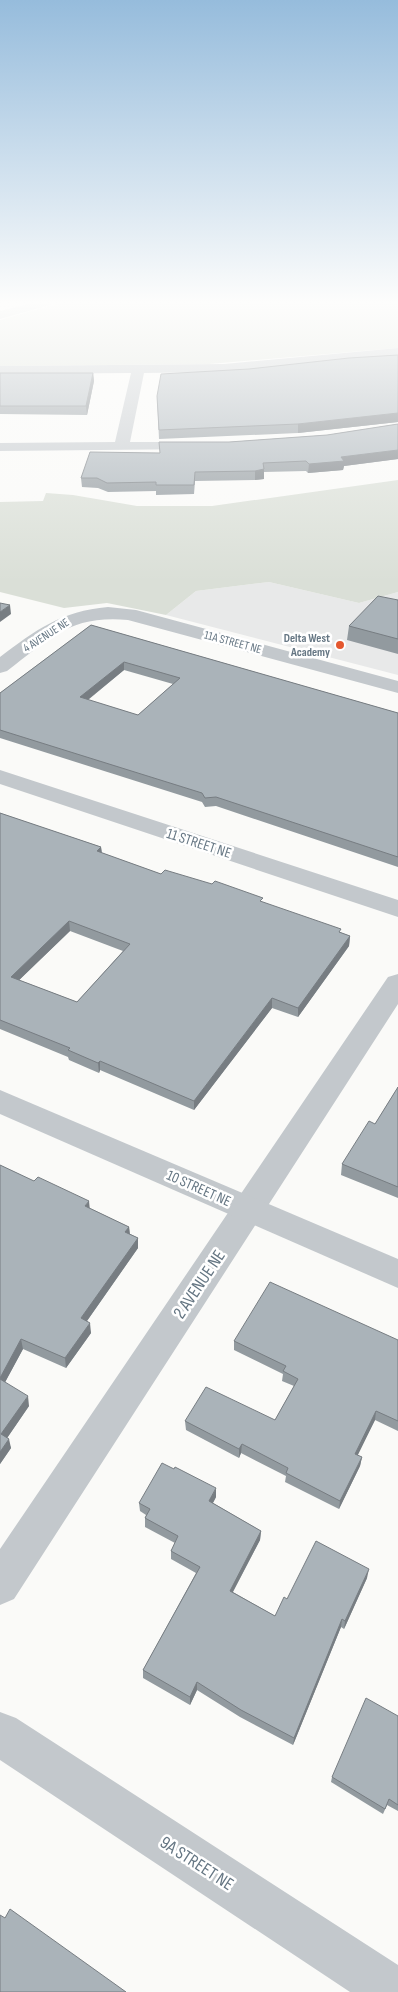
<svg xmlns="http://www.w3.org/2000/svg" width="398" height="1992" font-family="'Sofia Sans Condensed',sans-serif">
	<style>
		.built { fill: #e8e9e9 }
		.green { fill: #dadfd7 }
		.lines { fill: none; stroke-linecap: round; stroke-linejoin: round }
		.minor { fill: #c3c8cc; fill-rule: evenodd }
		.tertiary { fill: #c3c8cc; fill-rule: evenodd }
		.wall { fill: #929a9f; fill-rule: evenodd }
		.shaded-wall { fill: #777d82 }
		.building { fill: #aab3b9; stroke: #777d82; fill-rule: evenodd }
		.poi-dot { fill: #e4572e; stroke: #fff; stroke-width: 2 }
		.labels { text-anchor: middle; stroke-width: 5; stroke-linejoin: round; paint-order: stroke }
		.far-street-label { font-size: 12px; fill: #657683; stroke: #fff }
		.far-poi-label { font-size: 12px; font-weight: bold; fill: #657683; stroke: #fff; text-anchor: end }
		.street-label { font-size: 15px; fill: #657683; stroke: #fff }
		.near-street-label { font-size: 18px; fill: #657683; stroke: #fff }
	</style>
	<rect width="100%" height="100%" fill="#fafaf8"/>
	<path class="built" d="M 269,582 L 359,603 L 398,592 L 398,675 L 166,615 L 196,591 Z"/>
	<path class="green" d="M 60,303 L 398,303 L 398,348 L 209,364 L 0,366 L 0,320 Z
		M 398,480 L 398,592 L 359,603 L 269,582 L 196,591 L 166,615 L 107,603 L 64,608 L 0,592 L 0,502 L 43,501 L 46,493 L 73,495 L 137,506 L 212,506 Z"/>
	<g class="lines">
		<path class="minor" d="M 33,303 L 52,303 L 50,305 L 0,319 L 0,311 Z
			M 398,348 L 398,356 L 224,372 L 144,373 L 130,442 L 196,442 L 203,446 L 201,449 L 0,451 L 0,443 L 115,442 L 131,373 L 0,374 L 0,366 L 224,364 Z
			M 108,607 L 136,610 L 398,681 L 398,693 L 128,620 C 70,615 51,638 7,671 L 0,673 L 0,657 C 36,630 61,611 108,607 Z
			M 0,770 L 398,900 L 398,917 L 0,784 Z
			M 398,974 L 398,1004 L 14,1599 L 0,1605 L 0,1549 L 388,977 Z
			M 0,1712 L 16,1718 L 398,1965 L 398,1992 L 350,1992 L 0,1760 Z"/>
		<path class="tertiary" d="M 0,1090 L 398,1259 L 398,1288 L 0,1114 Z"/>
	</g>
	<path class="wall" d="M 398,355 L 398,423 L 398,422 L 298,433 L 159,439 L 157,396 L 249,369 Z
		M 0,373 L 93,373 L 94,381 L 87,415 L 0,414 Z
		M 398,424 L 398,459 L 344,466 L 343,470 L 308,473 L 306,471 L 264,472 L 264,479 L 255,480 L 195,481 L 194,494 L 156,495 L 156,491 L 108,492 L 98,488 L 82,487 L 81,478 L 160,453 L 229,442 L 327,435 Z
		M 398,600 L 398,654 L 347,640 L 349,626 Z
		M 91,625 L 398,713 L 398,867 L 216,806 L 205,807 L 202,802 L 0,738 L 0,693 ZM 124,670 L 173,684 L 138,715 L 88,700 Z
		M 0,813 L 101,847 L 102,853 L 161,874 L 262,902 L 350,936 L 349,946 L 298,1017 L 272,1008 L 194,1110 L 100,1070 L 99,1073 L 69,1060 L 68,1057 L 0,1029 ZM 70,931 L 123,951 L 77,1002 L 19,980 Z
		M 398,1087 L 398,1198 L 341,1175 L 342,1164 L 375,1124 Z
		M 0,1165 L 129,1227 L 130,1234 L 138,1238 L 138,1248 L 87,1321 L 91,1333 L 66,1368 L 23,1349 L 5,1382 L 29,1406 L 7,1438 L 11,1448 L 0,1464 Z
		M 398,1340 L 398,1431 L 375,1420 L 357,1455 L 362,1457 L 360,1466 L 339,1509 L 285,1482 L 286,1476 L 241,1453 L 239,1458 L 186,1430 L 185,1421 L 275,1420 L 294,1386 L 282,1381 L 283,1374 L 234,1350 L 234,1341 Z
		M 216,1497 L 213,1503 L 261,1531 L 260,1540 L 233,1592 L 275,1616 L 287,1599 L 367,1578 L 344,1629 L 341,1627 L 293,1745 L 240,1717 L 197,1690 L 190,1705 L 143,1678 L 143,1670 L 196,1573 L 171,1559 L 171,1551 L 175,1543 L 145,1527 L 145,1518 L 146,1515 L 140,1511 L 139,1503 Z
		M 398,1716 L 398,1811 L 387,1805 L 383,1814 L 331,1782 L 332,1777 Z"/>
	<path class="shaded-wall" d="M 93,373 L 94,381 L 87,415 L 86,406 Z
		M 398,413 L 398,422 L 298,433 L 298,424 Z
		M 398,450 L 398,459 L 344,466 L 343,470 L 308,473 L 309,464 L 341,457 Z
		M 264,469 L 264,479 L 255,480 L 255,471 Z
		M 10,605 L 11,614 L 0,622 L 0,612 Z
		M 124,662 L 124,670 L 80,706 L 80,697 Z
		M 101,847 L 102,856 L 97,851 Z
		M 69,921 L 70,931 L 13,986 L 11,977 Z
		M 350,936 L 349,946 L 298,1017 L 298,1008 Z
		M 272,998 L 272,1008 L 194,1110 L 194,1101 Z
		M 100,1061 L 100,1070 L 99,1073 L 98,1063 Z
		M 89,1201 L 90,1211 L 85,1206 Z
		M 129,1227 L 130,1237 L 125,1232 Z
		M 138,1238 L 138,1248 L 82,1328 L 81,1318 Z
		M 90,1323 L 91,1333 L 66,1368 L 65,1358 Z
		M 21,1339 L 23,1349 L 2,1388 L 0,1378 Z
		M 28,1396 L 29,1406 L 3,1444 L 1,1434 Z
		M 376,1411 L 375,1420 L 354,1463 L 355,1454 Z
		M 9,1439 L 11,1448 L 0,1464 L 0,1452 Z
		M 242,1444 L 241,1453 L 239,1458 L 239,1449 Z
		M 362,1457 L 360,1466 L 339,1509 L 340,1501 Z
		M 216,1488 L 216,1497 L 209,1510 L 209,1501 Z
		M 261,1531 L 260,1540 L 229,1599 L 230,1591 Z
		M 369,1569 L 367,1578 L 344,1629 L 345,1621 Z
		M 342,1619 L 341,1627 L 293,1745 L 294,1738 Z
		M 197,1682 L 197,1690 L 190,1705 L 190,1697 Z"/>
	<path class="building" d="M 398,355 L 398,413 L 298,424 L 159,430 L 157,396 L 161,374 L 249,369 L 349,358 Z
		M 0,373 L 93,373 L 86,406 L 0,406 Z
		M 398,424 L 398,450 L 341,457 L 344,461 L 309,464 L 306,461 L 263,463 L 264,469 L 255,471 L 195,472 L 194,485 L 156,485 L 156,482 L 107,483 L 97,478 L 81,478 L 90,452 L 160,453 L 159,442 L 229,442 L 327,435 Z
		M 378,596 L 398,600 L 398,639 L 349,626 Z
		M 0,603 L 10,605 L 0,612 Z
		M 91,625 L 398,713 L 398,857 L 216,797 L 205,798 L 202,793 L 0,730 L 0,693 ZM 124,662 L 180,678 L 138,715 L 80,697 Z
		M 0,813 L 101,847 L 97,851 L 161,874 L 165,870 L 212,884 L 215,881 L 263,898 L 260,901 L 341,929 L 339,932 L 350,936 L 298,1008 L 272,998 L 194,1101 L 100,1061 L 98,1063 L 68,1050 L 70,1048 L 0,1020 ZM 69,921 L 130,944 L 77,1002 L 11,977 Z
		M 398,1087 L 398,1187 L 342,1164 L 369,1121 L 375,1124 Z
		M 0,1165 L 34,1181 L 38,1177 L 89,1201 L 85,1206 L 129,1227 L 125,1232 L 138,1238 L 81,1318 L 90,1323 L 65,1358 L 21,1339 L 0,1378 Z
		M 270,1282 L 398,1340 L 398,1421 L 376,1411 L 355,1454 L 362,1457 L 340,1501 L 286,1473 L 288,1468 L 242,1444 L 239,1449 L 185,1421 L 206,1387 L 275,1420 L 298,1379 L 283,1371 L 286,1366 L 284,1365 L 234,1341 Z
		M 0,1379 L 28,1396 L 1,1434 L 9,1439 L 0,1452 Z
		M 162,1463 L 174,1469 L 175,1467 L 216,1488 L 209,1501 L 261,1531 L 230,1591 L 275,1616 L 284,1597 L 287,1599 L 316,1541 L 369,1569 L 345,1621 L 342,1619 L 294,1738 L 241,1710 L 197,1682 L 190,1697 L 143,1670 L 200,1567 L 171,1551 L 178,1536 L 145,1518 L 150,1509 L 139,1503 Z
		M 366,1698 L 398,1716 L 398,1805 L 389,1799 L 385,1809 L 332,1777 Z
		M 10,1909 L 126,1992 L 0,1992 L 0,1915 L 5,1918 Z"/>
	<linearGradient id="sky" x2="0" y2="1"><stop stop-color="#96bcdc"/><stop offset="0.52" stop-color="#fdfdfc"/><stop offset="1" stop-color="#fdfdfc" stop-opacity="0"/></linearGradient>
	<rect width="398" height="582" fill="url(#sky)"/>
	<circle class="poi-dot" cx="340" cy="645" r="5"/>
	<g class="labels">
		<g class="far-street-label">
			<text transform="translate(46 635) rotate(-33)" y="4">4 AVENUE NE</text>
			<text transform="translate(233 642) rotate(15)" y="4">11A STREET NE</text>
		</g>
		<g class="far-poi-label">
			<text x="330" y="642">Delta West<tspan x="330" dy="14">Academy</tspan></text>
		</g>
		<g class="street-label">
			<text transform="translate(199 843) rotate(18)" y="5">11 STREET NE</text>
			<text transform="translate(199 1188) rotate(24)" y="5">10 STREET NE</text>
		</g>
		<g class="near-street-label">
			<text transform="translate(199 1284) rotate(-56)" y="6">2 AVENUE NE</text>
			<text transform="translate(197 1863) rotate(33)" y="6">9A STREET NE</text>
		</g>
	</g>
</svg>
